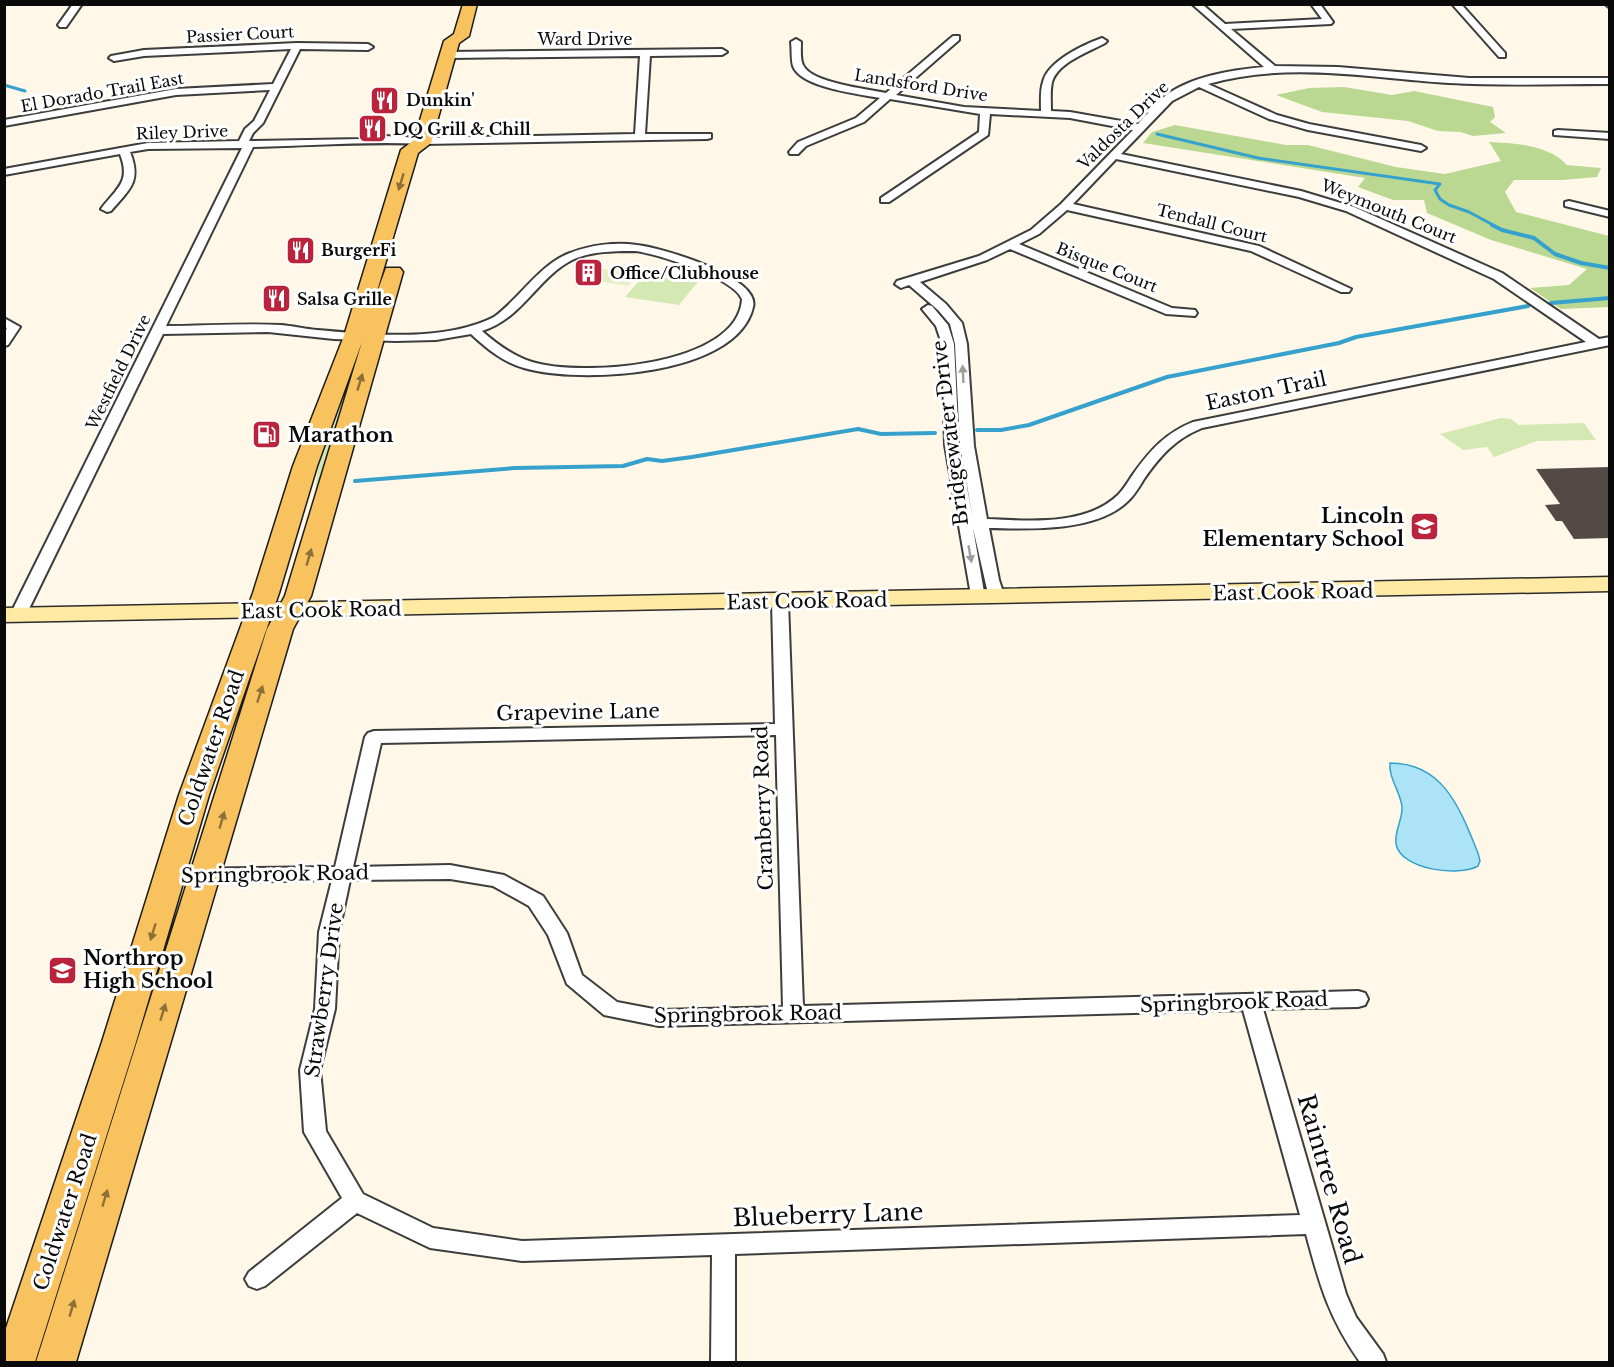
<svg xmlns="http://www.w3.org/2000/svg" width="1614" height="1367" font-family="'Libre Baskerville',serif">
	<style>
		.green { fill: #d4e8b3 }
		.forest { fill: #bad892 }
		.pitch { fill: #e5efc5 }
		.water { fill: #ade3f6; stroke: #35a1cc; stroke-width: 1.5 }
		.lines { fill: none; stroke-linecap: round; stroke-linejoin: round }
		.stream-far1 { stroke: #35a1cc; stroke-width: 3 }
		.stream { stroke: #35a1cc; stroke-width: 4 }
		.building { fill: #534a47 }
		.minor-casing { stroke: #3d3d3d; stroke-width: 4 }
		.secondary-casing { stroke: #2c2c2c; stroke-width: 3 }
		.primary-casing { stroke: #1b1b1b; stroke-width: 3 }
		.minor { fill: #fff; fill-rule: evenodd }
		.secondary { fill: #ffeaa3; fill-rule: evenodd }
		.primary { fill: #f8c25f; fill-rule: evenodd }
		.oneway { fill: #8d6f39 }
		.oneway2 { fill: #9d9d9d }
		.labels { text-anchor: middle; stroke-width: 6; stroke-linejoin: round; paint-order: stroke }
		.far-street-label { font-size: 16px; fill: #0a0a0a; stroke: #fff }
		.far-poi-label { font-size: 16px; font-weight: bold; fill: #0a0a0a; stroke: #fff; text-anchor: start }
		.street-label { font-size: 20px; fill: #0a0a0a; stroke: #fff }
		.poi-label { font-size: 20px; font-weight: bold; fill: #0a0a0a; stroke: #fff; text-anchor: start }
		.near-street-label { font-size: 24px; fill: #0a0a0a; stroke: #fff }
	</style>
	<rect width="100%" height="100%" fill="#fff8e8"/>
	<path class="green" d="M 645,274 L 698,282 L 679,305 L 625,297 Z
		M 345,381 L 340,426 L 311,522 L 319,461 Z
		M 1501,418 L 1511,419 L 1519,425 L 1584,423 L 1596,440 L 1537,441 L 1494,457 L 1487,447 L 1463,450 L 1440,434 Z"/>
	<path class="forest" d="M 1344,87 L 1392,95 L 1414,91 L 1493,107 L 1495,117 L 1490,122 L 1506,133 L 1473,136 L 1460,132 L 1438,131 L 1408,121 L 1322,112 L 1276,95 L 1309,88 Z
		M 1175,125 L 1286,145 L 1308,145 L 1396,167 L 1445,174 L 1501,161 L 1489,142 C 1515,143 1549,145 1567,165 L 1601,168 L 1597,177 L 1562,180 L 1514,180 L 1505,192 L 1516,212 L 1609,236 L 1609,307 L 1561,309 L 1530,288 L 1569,285 L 1587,269 L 1491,240 L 1427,213 L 1424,200 L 1393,200 L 1358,187 L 1365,178 L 1143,143 L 1152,132 Z"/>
	<path class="pitch" d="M 618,263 L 640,267 L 643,270 L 628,286 L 598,281 L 604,275 L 599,274 L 603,269 L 608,270 L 612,265 Z"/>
	<path class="water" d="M 1390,763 C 1444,763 1460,809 1478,853 L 1480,861 L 1478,866 C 1459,877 1401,870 1396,844 C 1394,831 1403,819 1402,807 C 1401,793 1388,777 1390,763 Z"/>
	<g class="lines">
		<path class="stream-far1" d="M 4,85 L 25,91
			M 1157,134 L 1258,158 L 1440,184 L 1435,190 L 1440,199 L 1449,205 L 1469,212 L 1495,226"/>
		<path class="stream" d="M 1492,225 L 1502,230 L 1534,238 L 1555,254 L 1581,263 L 1610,268
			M 1551,303 L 1610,298
			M 977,430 L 1001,430 L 1029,425 L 1167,377 L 1339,343 L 1356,337 L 1528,306
			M 355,481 L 515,468 L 623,466 L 647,459 L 662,461 L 692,457 L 858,429 L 881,434 L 935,433"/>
	</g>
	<path class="building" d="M 586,267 L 589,267 L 603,269 L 592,282 L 575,279 Z
		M 1610,467 L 1610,538 L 1574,539 L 1562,521 L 1556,521 L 1545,505 L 1560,504 L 1536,469 Z"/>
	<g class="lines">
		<defs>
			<path id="minor" d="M 73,4 L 82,4 L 66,27 L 60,27 L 58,25 Z
				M 1192,4 L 1202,4 L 1225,24 L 1322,19 L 1311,4 L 1320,4 L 1333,22 L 1331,24 L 1231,29 L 1275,66 L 1338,67 L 1469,78 L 1610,78 L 1610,84 C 1556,84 1503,86 1449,83 C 1368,78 1288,61 1208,84 L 1277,115 L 1309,124 L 1421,145 L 1426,148 L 1421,151 L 1308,130 L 1269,119 L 1199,87 L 1172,101 L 1121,154 L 1301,191 L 1354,207 L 1502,273 L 1599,339 L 1610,337 L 1610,345 L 1202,428 C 1175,439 1160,456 1144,479 C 1139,487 1134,496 1127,502 C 1095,532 1030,529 989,528 L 999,580 L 1005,598 L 1002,601 L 992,601 L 989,598 L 973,528 L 985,598 L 982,601 L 972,601 L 945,445 L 942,344 L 936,326 L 922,309 L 928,305 L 932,306 L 948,325 L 954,344 L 959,445 L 973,519 L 960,446 L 955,344 L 950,324 L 938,310 L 909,285 L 901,288 L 895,284 L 897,281 L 979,256 L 1031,230 L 1061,204 L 1133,130 L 1070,118 L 990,114 L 988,135 L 889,202 L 881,202 L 881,198 L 979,132 L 980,114 L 890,99 L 864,122 L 806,146 L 798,154 L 790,154 L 789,152 L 798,142 L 856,118 L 880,98 C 860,94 801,88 793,66 C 791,59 792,49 791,42 L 796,39 L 801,42 C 801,49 800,59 803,65 C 811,83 868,89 886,93 L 953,36 L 959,36 L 959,40 L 896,95 L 964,107 L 1041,111 C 1041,101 1040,91 1043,82 C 1048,61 1083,45 1102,38 L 1107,41 L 1105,43 C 1089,52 1058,62 1052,82 C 1050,91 1051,102 1051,111 L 1070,112 L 1138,124 C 1146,115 1155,105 1164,97 C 1190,76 1233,70 1264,67 ZM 1116,159 L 1299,197 L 1346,211 L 1494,279 L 1586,342 L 1193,422 C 1166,433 1151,449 1134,473 C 1129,480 1124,489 1118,495 C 1086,526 1028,521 987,519 L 974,446 L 967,344 L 962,323 L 946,304 L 920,282 L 987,260 L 1010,249 L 1166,314 L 1195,316 L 1197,313 L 1195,310 L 1172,308 L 1019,244 L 1039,234 L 1067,210 L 1251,251 L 1341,292 L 1349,292 L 1351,289 L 1259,246 L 1073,204 Z
				M 1452,4 L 1461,4 L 1505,53 L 1505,57 L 1499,57 Z
				M 1605,4 L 1610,4 L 1610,8 Z
				M 297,43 L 368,44 L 373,47 L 368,50 L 300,49 L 263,123 L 253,133 L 249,141 L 362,139 L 384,136 L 423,138 L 635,134 L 640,56 L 448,58 L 443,55 L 448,52 L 722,49 L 727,52 L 722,55 L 650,56 L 645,134 L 711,134 L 711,138 L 707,139 L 423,144 C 367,141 310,146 253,147 L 166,326 C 204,326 243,323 281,325 C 293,326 305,329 317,330 C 371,335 445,342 494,317 C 520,298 540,264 570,253 C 590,245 615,242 637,245 C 660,247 761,277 753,307 C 737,377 578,384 524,368 C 503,362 487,349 471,334 L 436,340 L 395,341 L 334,339 L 268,332 L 163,334 L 26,615 L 18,620 L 12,618 L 10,615 L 242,148 L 148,149 L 130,152 C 142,182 129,190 111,211 L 107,212 L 101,209 C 117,188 131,182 120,154 L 4,175 L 4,169 L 148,143 L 239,141 L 245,129 L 254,121 L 270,90 L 176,95 L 4,126 L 4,120 L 176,89 L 273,84 L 291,49 L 144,56 L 114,61 L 109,58 L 111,56 L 144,50 ZM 636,251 C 660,255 732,277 742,299 C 738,367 580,377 532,362 C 513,356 498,345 482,331 C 523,318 537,278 572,260 C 592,251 615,251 636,251 Z
				M 1558,130 L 1610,133 L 1610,139 L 1554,135 L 1554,131 Z
				M 1569,201 L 1610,211 L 1610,217 L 1565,206 L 1565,202 Z
				M 4,318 L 20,327 L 8,345 L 4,346 L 4,332 L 7,328 L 4,327 Z
				M 780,597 L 788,602 L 803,1006 L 1358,991 L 1365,993 L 1368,999 L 1365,1005 L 1358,1007 L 1263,1009 L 1346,1294 L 1356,1317 L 1383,1354 L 1386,1362 L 1360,1362 C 1329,1318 1320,1286 1306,1234 L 735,1254 L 735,1362 L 711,1362 L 712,1255 L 522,1261 L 430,1248 L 357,1213 L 265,1286 L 257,1289 L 249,1286 L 245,1279 L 249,1272 L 342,1198 L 304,1132 L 300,1070 L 315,1009 L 319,932 L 332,880 L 169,883 L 162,881 L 160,876 L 162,871 L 169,869 L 335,867 L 365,737 L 368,733 L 374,731 L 775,724 L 772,602 ZM 776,735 L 783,1007 L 659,1010 L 617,1002 L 582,975 L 567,933 L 543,896 L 504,875 L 450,865 L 353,867 L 381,743 ZM 450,879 L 493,886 L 529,906 L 548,935 L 567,984 L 604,1015 L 659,1026 L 1243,1010 L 1300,1215 L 522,1241 L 433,1228 L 363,1194 L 326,1131 L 320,1070 L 335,1009 L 339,932 L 350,880 Z"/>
			<path id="secondary" d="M 1610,577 L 1610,591 L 4,622 L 4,608 Z"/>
			<path id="primary" d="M 463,4 L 477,4 L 469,36 L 459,43 L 431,143 L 418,153 L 375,298 L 386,268 L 400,268 L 403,272 L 311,596 L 293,629 L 76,1362 L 36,1362 L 267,629 L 285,596 L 362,342 L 317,466 L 279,593 L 209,795 L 136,1042 L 35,1362 L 4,1362 L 4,1334 L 102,1042 L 179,795 L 253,593 L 293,466 L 344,336 L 401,150 L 414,140 L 444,41 L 454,34 Z"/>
		</defs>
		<use href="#minor" class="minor-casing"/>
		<use href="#secondary" class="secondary-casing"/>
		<use href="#primary" class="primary-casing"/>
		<use href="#minor" class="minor"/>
		<use href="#secondary" class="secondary"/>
		<use href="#primary" class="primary"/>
	</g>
	<defs><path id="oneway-solid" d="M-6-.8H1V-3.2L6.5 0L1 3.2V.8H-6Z" transform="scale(1.5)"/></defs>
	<g class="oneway">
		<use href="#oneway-solid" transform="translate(401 182) rotate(107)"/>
		<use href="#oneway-solid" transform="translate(360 382) rotate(-73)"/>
		<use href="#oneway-solid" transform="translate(309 557) rotate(-74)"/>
		<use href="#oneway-solid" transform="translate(260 694) rotate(-72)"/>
		<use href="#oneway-solid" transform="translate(222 820) rotate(-74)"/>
		<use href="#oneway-solid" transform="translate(153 932) rotate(107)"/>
		<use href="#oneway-solid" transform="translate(163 1012) rotate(-73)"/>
		<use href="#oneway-solid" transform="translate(105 1198) rotate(-73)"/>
		<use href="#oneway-solid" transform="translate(72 1308) rotate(-74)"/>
	</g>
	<g class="oneway2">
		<use href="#oneway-solid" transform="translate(963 374) rotate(-93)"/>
		<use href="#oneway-solid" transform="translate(970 554) rotate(80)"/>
	</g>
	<defs>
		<symbol id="restaurant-square" viewBox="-11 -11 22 22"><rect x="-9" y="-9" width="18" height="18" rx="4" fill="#b9243c" stroke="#fff"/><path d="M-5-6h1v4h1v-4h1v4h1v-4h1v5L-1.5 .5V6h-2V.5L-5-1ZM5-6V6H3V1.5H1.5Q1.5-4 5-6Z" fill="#fff"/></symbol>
		<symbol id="building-square" viewBox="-11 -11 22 22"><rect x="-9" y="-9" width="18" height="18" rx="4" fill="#b9243c" stroke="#fff"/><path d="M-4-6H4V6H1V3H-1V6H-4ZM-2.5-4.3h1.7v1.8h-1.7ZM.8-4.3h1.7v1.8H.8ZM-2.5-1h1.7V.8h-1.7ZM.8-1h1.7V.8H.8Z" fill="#fff"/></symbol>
		<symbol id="fuel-square" viewBox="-11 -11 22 22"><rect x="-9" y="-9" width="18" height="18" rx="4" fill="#b9243c" stroke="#fff"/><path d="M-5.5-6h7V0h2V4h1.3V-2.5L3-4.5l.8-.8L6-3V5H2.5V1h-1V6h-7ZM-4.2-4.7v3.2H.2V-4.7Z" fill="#fff"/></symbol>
		<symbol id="school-square" viewBox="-11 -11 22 22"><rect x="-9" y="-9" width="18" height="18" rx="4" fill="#b9243c" stroke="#fff"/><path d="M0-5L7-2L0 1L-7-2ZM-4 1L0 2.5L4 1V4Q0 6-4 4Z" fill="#fff"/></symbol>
	</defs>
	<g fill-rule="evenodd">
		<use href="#restaurant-square" x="368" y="84" width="33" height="33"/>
		<use href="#restaurant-square" x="356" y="112" width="33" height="33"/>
		<use href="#restaurant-square" x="284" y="234" width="33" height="33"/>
		<use href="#building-square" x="572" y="256" width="33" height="33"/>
		<use href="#restaurant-square" x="260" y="282" width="33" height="33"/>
		<use href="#fuel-square" x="250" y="418" width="33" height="33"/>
		<use href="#school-square" x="1408" y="510" width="33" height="33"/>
		<use href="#school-square" x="46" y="954" width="33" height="33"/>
	</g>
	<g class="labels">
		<g class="far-street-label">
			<text transform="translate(240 34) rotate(-3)" y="6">Passier Court</text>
			<text x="585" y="45">Ward Drive</text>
			<text transform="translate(921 85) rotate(9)" y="6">Landsford Drive</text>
			<text transform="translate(102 92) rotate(-10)" y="6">El Dorado Trail East</text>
			<text transform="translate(1123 125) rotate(-44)" y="6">Valdosta Drive</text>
			<text transform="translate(182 132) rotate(-2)" y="6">Riley Drive</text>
			<text transform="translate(1389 211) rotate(22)" y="6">Weymouth Court</text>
			<text transform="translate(1212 223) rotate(14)" y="6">Tendall Court</text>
			<text transform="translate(1107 267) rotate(22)" y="6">Bisque Court</text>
			<text transform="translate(118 372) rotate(-64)" y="6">Westfield Drive</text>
		</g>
		<g class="far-poi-label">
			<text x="406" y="106">Dunkin'</text>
			<text x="393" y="135">DQ Grill &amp; Chill</text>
			<text x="321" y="256">BurgerFi</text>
			<text x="610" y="279">Office/Clubhouse</text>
			<text x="297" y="305">Salsa Grille</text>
		</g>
		<g class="street-label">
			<text transform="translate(1266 391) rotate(-12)" y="7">Easton Trail</text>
			<text transform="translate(950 433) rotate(-97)" y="7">Bridgewater Drive</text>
			<text transform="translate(1293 592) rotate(-1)" y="7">East Cook Road</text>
			<text transform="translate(807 601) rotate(-1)" y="7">East Cook Road</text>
			<text transform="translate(321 610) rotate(-1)" y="7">East Cook Road</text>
			<text transform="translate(578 712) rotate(-1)" y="7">Grapevine Lane</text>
			<text transform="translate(211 748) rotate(-71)" y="7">Coldwater Road</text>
			<text transform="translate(763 808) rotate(-92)" y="7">Cranberry Road</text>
			<text transform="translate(275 874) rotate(-1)" y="7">Springbrook Road</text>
			<text transform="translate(324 990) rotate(-82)" y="7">Strawberry Drive</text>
			<text transform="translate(1234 1002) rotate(-2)" y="7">Springbrook Road</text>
			<text transform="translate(748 1014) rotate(-1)" y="7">Springbrook Road</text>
			<text transform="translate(65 1212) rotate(-72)" y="7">Coldwater Road</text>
		</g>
		<g class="poi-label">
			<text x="288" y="442">Marathon</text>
			<text x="1404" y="523" text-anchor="end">Lincoln<tspan x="1404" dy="23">Elementary School</tspan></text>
			<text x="83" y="965">Northrop<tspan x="83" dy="23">High School</tspan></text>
		</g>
		<g class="near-street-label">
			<text transform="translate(1329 1179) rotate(74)" y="8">Raintree Road</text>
			<text transform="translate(828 1215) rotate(-2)" y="8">Blueberry Lane</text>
		</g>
	</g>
	<rect width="1614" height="1367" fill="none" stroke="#0a0a0a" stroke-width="12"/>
</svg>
